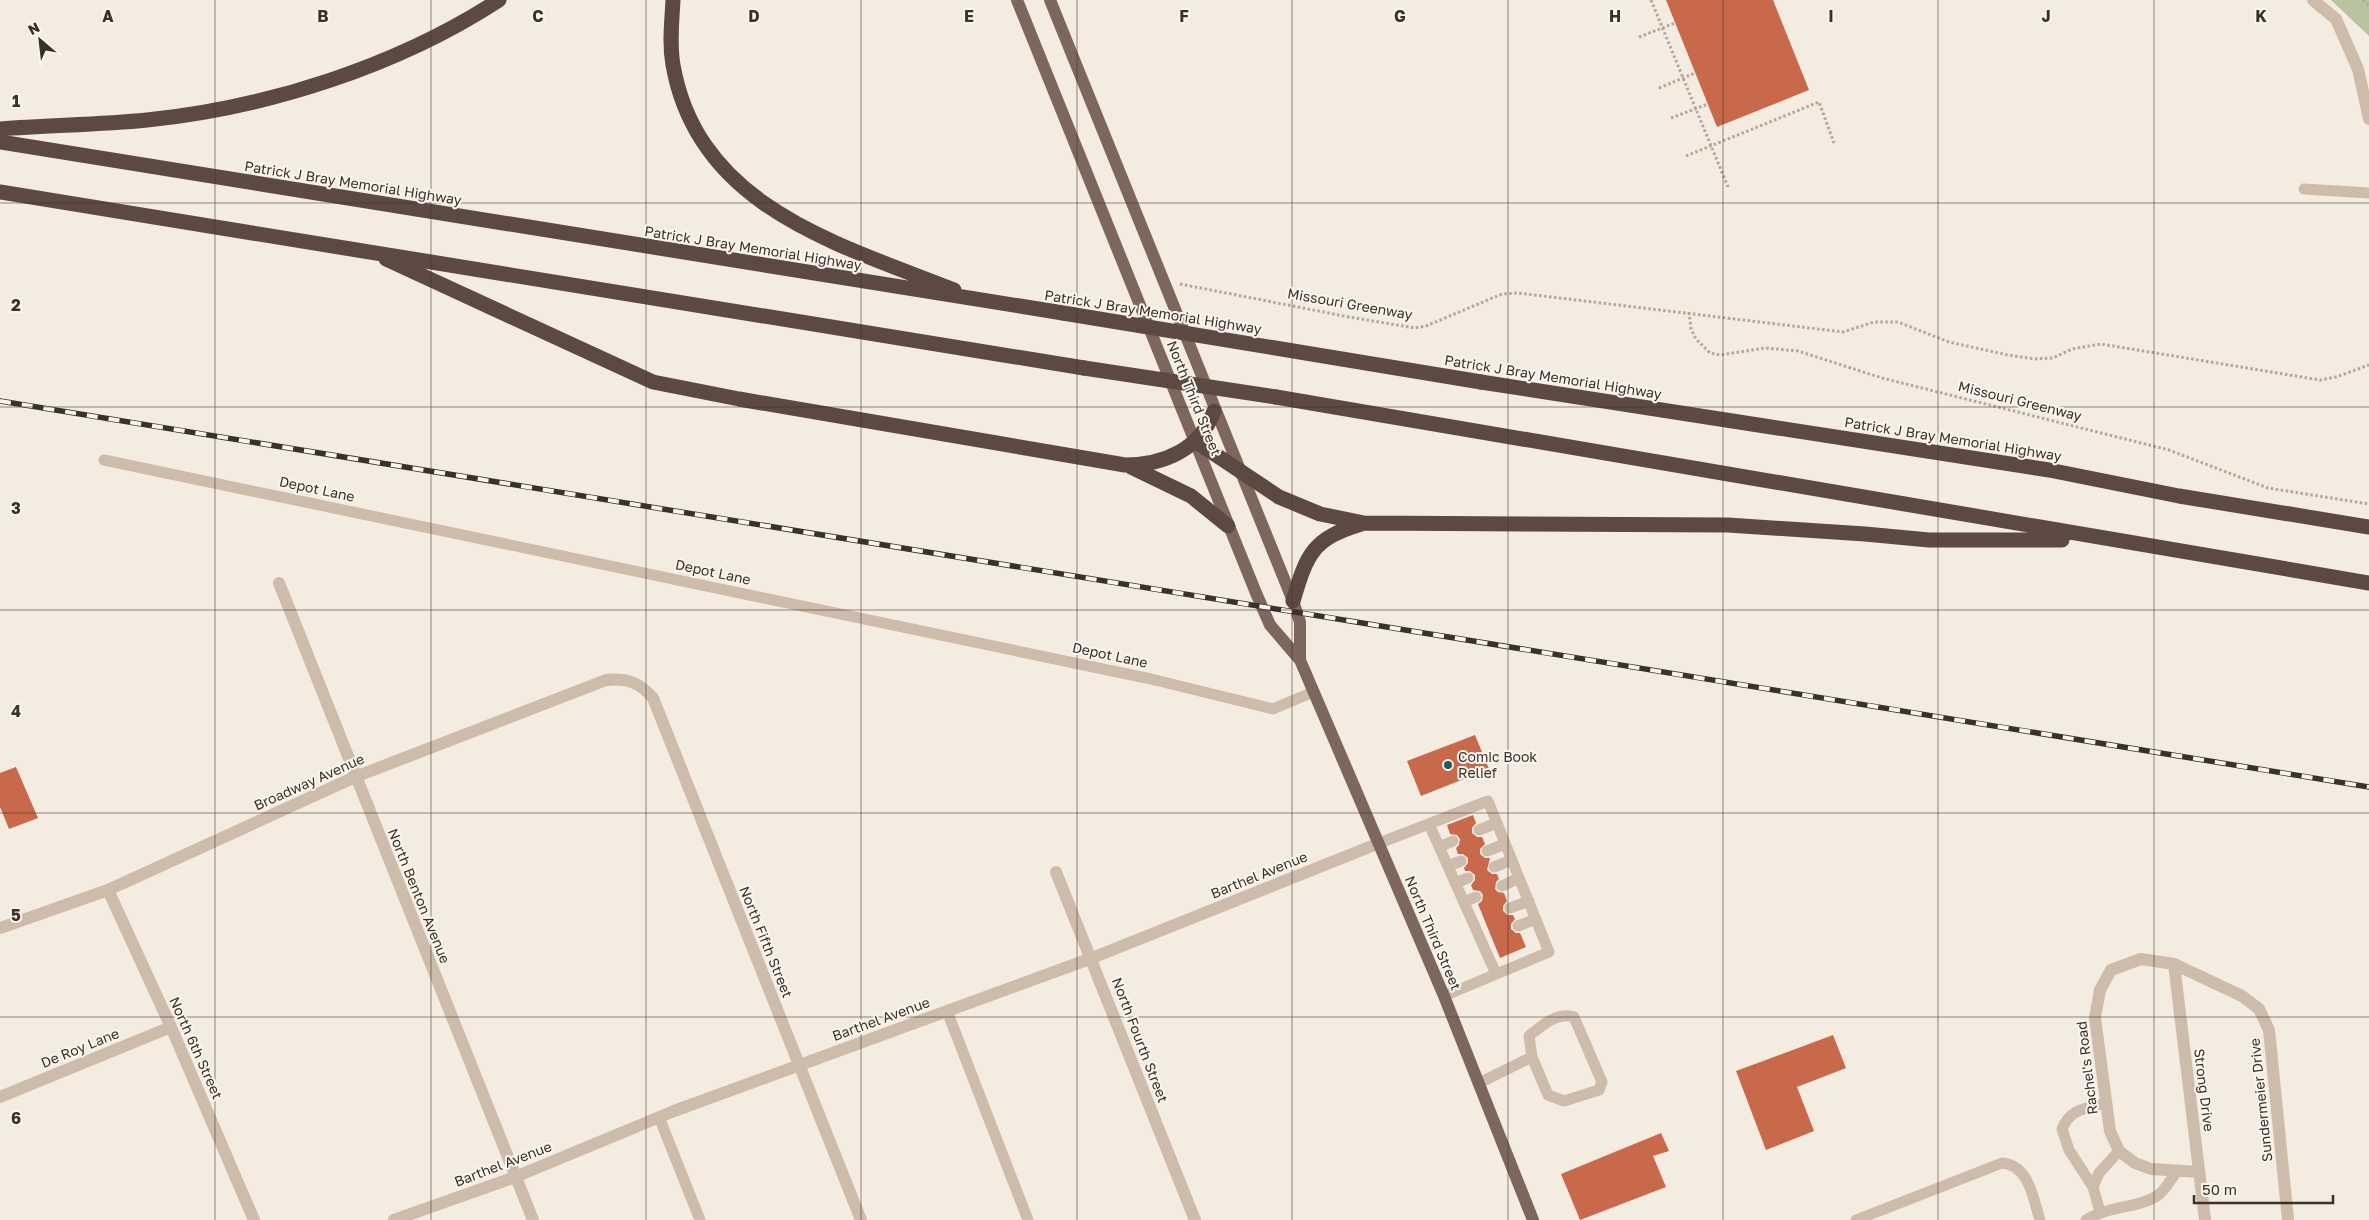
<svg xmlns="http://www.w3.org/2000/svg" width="2369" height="1220" font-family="'Golos Text',sans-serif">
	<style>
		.green { fill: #b8c4a0 }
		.building { fill: #c8694b }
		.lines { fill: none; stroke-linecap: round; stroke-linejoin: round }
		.path { stroke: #b9a596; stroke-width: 3; stroke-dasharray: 2.5 2.5; stroke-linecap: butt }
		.lane { stroke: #cdbbac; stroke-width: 11 }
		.street { stroke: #cdbbac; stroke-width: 12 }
		.primary { stroke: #7d675c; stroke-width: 12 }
		.highway { stroke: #5c4a42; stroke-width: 15 }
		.rail-casing { stroke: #3b302b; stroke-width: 5.5 }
		.rail { stroke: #fbf5ee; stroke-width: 4; stroke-dasharray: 11; stroke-linecap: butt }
		.highway-bridge { stroke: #5c4a42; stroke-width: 15 }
		.grid { fill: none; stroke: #3b302b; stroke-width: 1; stroke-opacity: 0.55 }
		.poi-dot { fill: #1f5a5e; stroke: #fbf5ee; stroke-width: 2 }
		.labels { text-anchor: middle; stroke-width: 4; stroke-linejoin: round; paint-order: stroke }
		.street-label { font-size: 14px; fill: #3b302b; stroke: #fbf5ee }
		.poi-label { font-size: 14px; fill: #3b302b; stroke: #fbf5ee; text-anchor: start }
		.grid-label { font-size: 16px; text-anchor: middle; font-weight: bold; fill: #3b302b; stroke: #fbf5ee; stroke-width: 4; stroke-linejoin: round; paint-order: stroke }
	</style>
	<rect width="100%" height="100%" fill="#f4ebe1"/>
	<path class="green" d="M 2331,0 L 2369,0 L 2369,36 Z"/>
	<path class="building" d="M 1666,0 L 1773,0 L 1809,90 L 1717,127 Z
		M 1475,735 L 1489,769 L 1421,796 L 1407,761 Z
		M 16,767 L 38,818 L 9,829 L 0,807 L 0,773 Z
		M 1473,815 L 1476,823 L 1472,828 L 1472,833 L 1477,837 L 1482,837 L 1485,844 L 1480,849 L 1480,854 L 1485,858 L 1490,858 L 1487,870 L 1492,874 L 1497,874 L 1499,879 L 1496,882 L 1495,889 L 1498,892 L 1504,893 L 1507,901 L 1503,906 L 1503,911 L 1508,915 L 1513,915 L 1515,919 L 1511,924 L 1511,929 L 1516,933 L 1520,933 L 1526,947 L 1500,958 L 1478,904 L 1482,901 L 1483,895 L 1480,891 L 1473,890 L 1471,885 L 1475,880 L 1475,875 L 1470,871 L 1465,871 L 1464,868 L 1468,863 L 1468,858 L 1463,854 L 1458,854 L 1456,848 L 1459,845 L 1460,839 L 1457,835 L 1450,834 L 1447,825 Z
		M 1833,1035 L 1846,1068 L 1797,1087 L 1814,1131 L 1766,1150 L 1736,1071 Z
		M 1661,1133 L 1669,1151 L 1653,1156 L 1666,1187 L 1580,1220 L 1561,1174 Z"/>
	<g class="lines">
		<path class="path" d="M 1651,0 L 1728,187
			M 2363,0 L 2369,6
			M 1639,37 L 1675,23
			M 1659,88 L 1695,73
			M 1671,118 L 1708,104
			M 1686,156 L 1819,102 L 1834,143
			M 1180,284 L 1349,317 L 1415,328 L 1426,326 L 1502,294 L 1518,293 L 1843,332 L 1874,322 L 1898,322 L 1949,342 L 2008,355 L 2035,359 L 2053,358 L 2072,349 L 2101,344 L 2320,380 L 2336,377 L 2369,365
			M 1689,312 L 1691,329 L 1696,339 L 1710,353 L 1720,355 L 1765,348 L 1798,351 L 1882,378 L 2169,450 L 2268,488 L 2369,504"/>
		<path class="lane" d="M 2304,189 L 2369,193
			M 104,460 L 1151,679 L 1273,709 L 1313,692
			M 1429,824 L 1496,974
			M 1479,830 L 1497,823
			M 1377,844 L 1488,801 L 1549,952 L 1444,996
			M 1439,847 L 1453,841
			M 1487,851 L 1505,844
			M 1448,866 L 1461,861
			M 1494,867 L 1512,860
			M 1455,883 L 1468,878
			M 1502,886 L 1519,878
			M 1464,902 L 1476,897
			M 1510,908 L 1529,901
			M 1518,926 L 1536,919
			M 947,1011 L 1028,1220
			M 1479,1083 L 1532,1057 L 1529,1036 C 1541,1026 1558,1011 1574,1017 L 1602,1082 L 1599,1090 L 1564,1101 L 1548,1095 L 1532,1057
			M 659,1117 L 700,1220
			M 2093,1187 L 2069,1150 L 2062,1129 C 2071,1108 2085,1109 2106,1103
			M 2100,1212 L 2093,1187 L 2099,1173 L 2119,1151
			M 1856,1220 L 2002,1163 C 2029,1165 2033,1198 2040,1220
			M 2086,1220 C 2110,1205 2136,1209 2157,1196 C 2165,1191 2171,1179 2177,1171"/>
		<path class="street" d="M 2313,0 L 2336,19 L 2358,69 L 2369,119
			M 279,583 L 533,1220
			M 1056,872 L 1195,1220
			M 108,890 L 171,1027 L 254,1220
			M 0,928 L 108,890 L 355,777 L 606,680 C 627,678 639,682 653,698 L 861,1220
			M 2174,964 L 2205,1220
			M 0,1097 L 171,1027
			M 2199,1172 L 2151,1169 L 2135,1163 L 2119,1151 L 2110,1131 L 2095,1018 L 2100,990 L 2111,970 L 2141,959 L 2174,964 L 2242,996 L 2259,1009 L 2269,1030 L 2288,1220
			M 394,1220 L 515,1177 L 674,1111 L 1092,958 L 1377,844"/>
		<path class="primary" d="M 1017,0 L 1256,593 L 1270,625 L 1300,660 L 1444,996 L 1533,1220
			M 1050,0 L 1293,601 L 1300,622 L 1300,660"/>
		<path class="highway" d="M 673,0 C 672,21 669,43 673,65 C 698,207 838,244 954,290
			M 0,129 C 49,125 98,125 147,120 C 267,108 398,66 499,0
			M 0,142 L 1063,313
			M 0,192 L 1084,368
			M 386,259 L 653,382 L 739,399 L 1125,465 C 1163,465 1200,450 1214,411
			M 1481,382 L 2049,470 L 2179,496 L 2369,527
			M 1276,397 L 2369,583
			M 1195,441 L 1279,497 L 1320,514 L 1364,523 L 1728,525 L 1865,534 L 1929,540 L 2062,540
			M 1131,467 L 1191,496 L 1228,526
			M 1293,601 C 1307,554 1312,539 1361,524"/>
		<defs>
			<path id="rail" d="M 0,401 L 2369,787"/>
		</defs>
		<use href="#rail" class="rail-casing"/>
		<use href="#rail" class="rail"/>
		<path class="highway-bridge" d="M 1063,313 L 1481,382
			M 1084,368 L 1276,397"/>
	</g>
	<path class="grid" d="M 215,0 L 215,1220M 431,0 L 431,1220M 646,0 L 646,1220M 861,0 L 861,1220M 1077,0 L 1077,1220M 1292,0 L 1292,1220M 1508,0 L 1508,1220M 1723,0 L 1723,1220M 1938,0 L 1938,1220M 2154,0 L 2154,1220M 0,203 L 2369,203M 0,407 L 2369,407M 0,610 L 2369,610M 0,813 L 2369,813M 0,1017 L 2369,1017"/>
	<circle class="poi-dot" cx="1448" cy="765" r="5"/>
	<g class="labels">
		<g class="street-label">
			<text transform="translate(353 183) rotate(9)" y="5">Patrick J Bray Memorial Highway</text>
			<text transform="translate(753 248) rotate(9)" y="5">Patrick J Bray Memorial Highway</text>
			<text transform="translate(1350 304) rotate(10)" y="5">Missouri Greenway</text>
			<text transform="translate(1153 312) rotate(9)" y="5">Patrick J Bray Memorial Highway</text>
			<text transform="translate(1553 377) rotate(9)" y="5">Patrick J Bray Memorial Highway</text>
			<text transform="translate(1194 398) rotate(68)" y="5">North Third Street</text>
			<text transform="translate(2020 401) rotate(14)" y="5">Missouri Greenway</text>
			<text transform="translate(1953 439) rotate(9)" y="5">Patrick J Bray Memorial Highway</text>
			<text transform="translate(317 489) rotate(12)" y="5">Depot Lane</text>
			<text transform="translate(713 572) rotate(12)" y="5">Depot Lane</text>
			<text transform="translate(1110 655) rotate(12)" y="5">Depot Lane</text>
			<text transform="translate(309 782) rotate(-24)" y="5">Broadway Avenue</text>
			<text transform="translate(1259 875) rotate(-22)" y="5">Barthel Avenue</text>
			<text transform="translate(419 896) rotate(68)" y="5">North Benton Avenue</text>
			<text transform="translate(1433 933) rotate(67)" y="5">North Third Street</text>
			<text transform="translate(766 942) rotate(68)" y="5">North Fifth Street</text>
			<text transform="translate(881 1019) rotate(-20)" y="5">Barthel Avenue</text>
			<text transform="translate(1140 1040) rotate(69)" y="5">North Fourth Street</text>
			<text transform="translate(80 1048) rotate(-22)" y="5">De Roy Lane</text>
			<text transform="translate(196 1048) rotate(66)" y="5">North 6th Street</text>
			<text transform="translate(2087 1068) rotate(-97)" y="5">Rachel's Road</text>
			<text transform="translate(2204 1090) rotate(83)" y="5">Strong Drive</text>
			<text transform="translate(2261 1100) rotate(-96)" y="5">Sundermeier Drive</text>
			<text transform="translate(503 1164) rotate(-21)" y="5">Barthel Avenue</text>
		</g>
		<g class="poi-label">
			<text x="1458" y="762">Comic Book<tspan x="1458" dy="16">Relief</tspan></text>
		</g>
	</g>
	<g class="grid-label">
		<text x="108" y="22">A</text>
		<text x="323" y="22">B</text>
		<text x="538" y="22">C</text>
		<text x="754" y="22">D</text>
		<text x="969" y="22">E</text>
		<text x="1184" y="22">F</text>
		<text x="1400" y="22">G</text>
		<text x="1615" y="22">H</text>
		<text x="1831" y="22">I</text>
		<text x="2046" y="22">J</text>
		<text x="2261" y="22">K</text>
		<text x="16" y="107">1</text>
		<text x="16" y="311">2</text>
		<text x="16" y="514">3</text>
		<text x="16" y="717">4</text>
		<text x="16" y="921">5</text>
		<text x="16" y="1124">6</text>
	</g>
	<g transform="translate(40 40) rotate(332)" stroke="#fbf5ee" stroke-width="4" paint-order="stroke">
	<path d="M0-4L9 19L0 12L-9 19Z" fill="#3b302b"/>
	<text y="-8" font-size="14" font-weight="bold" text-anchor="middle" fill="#3b302b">N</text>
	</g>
	<path d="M2194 1195v8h139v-8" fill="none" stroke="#3b302b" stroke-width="2.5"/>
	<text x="2202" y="1195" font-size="15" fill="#3b302b" stroke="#fbf5ee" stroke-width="4" paint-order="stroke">50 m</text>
</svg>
